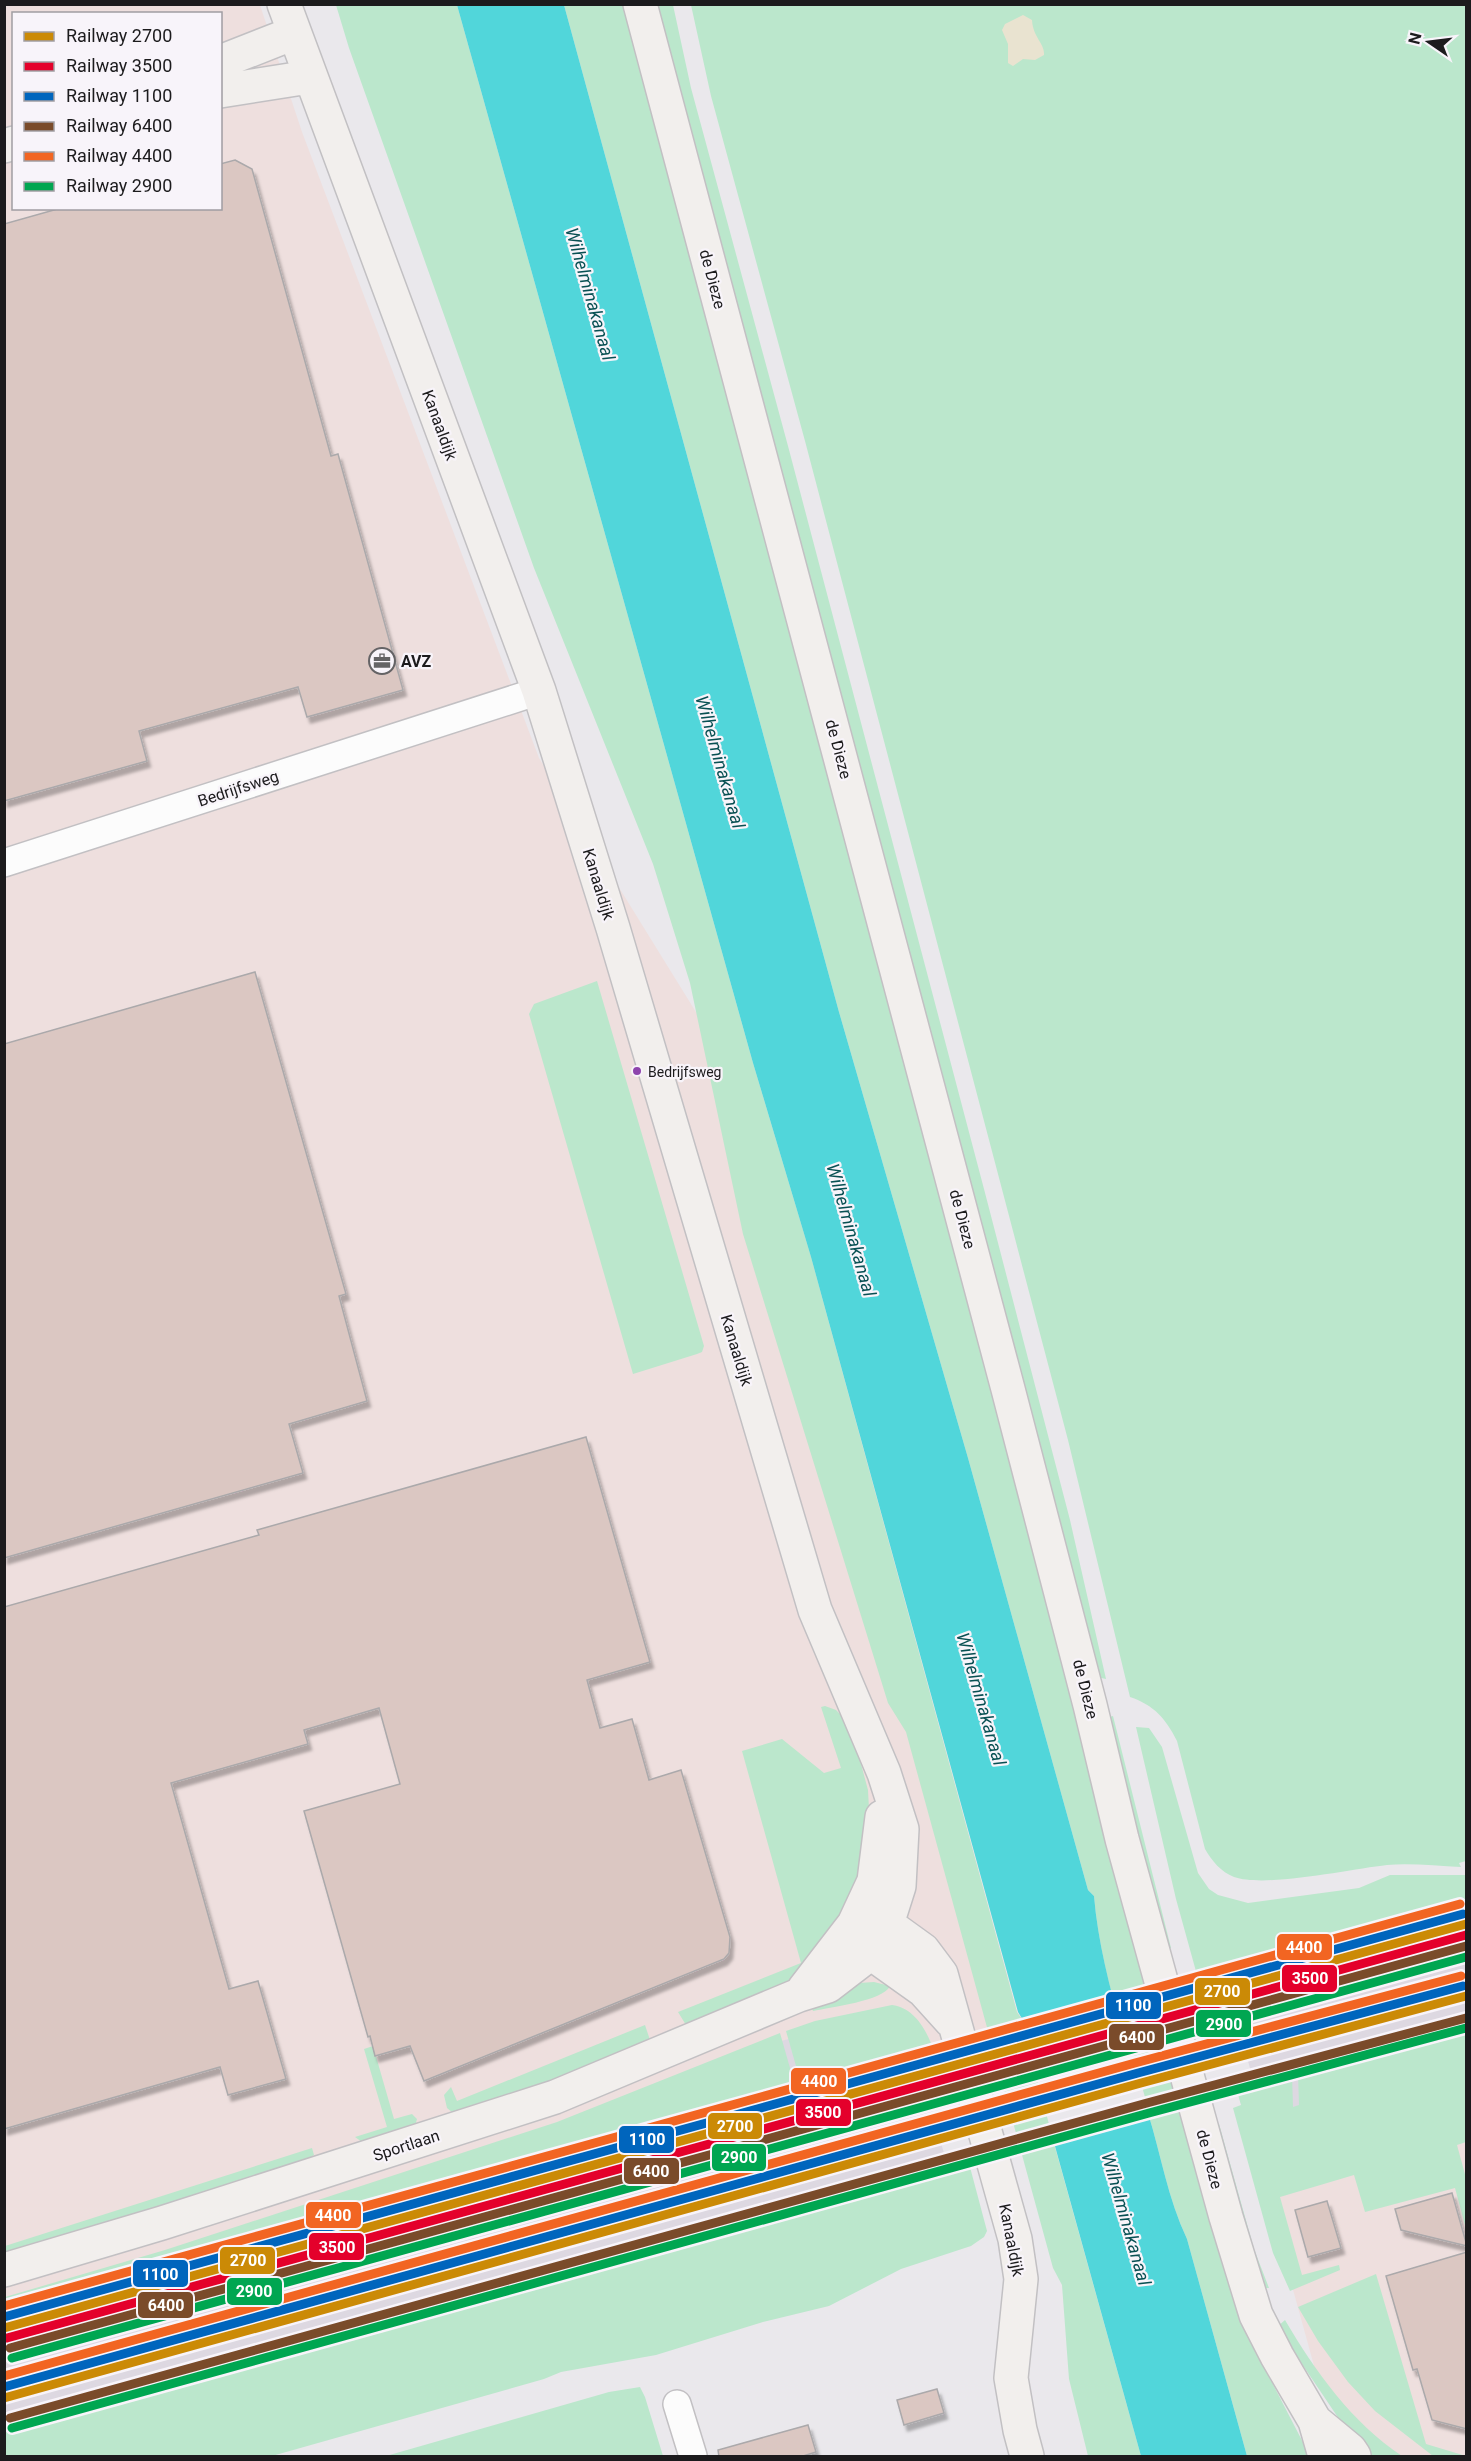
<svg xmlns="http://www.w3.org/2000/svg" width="1471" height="2461" font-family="Roboto,sans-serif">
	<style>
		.industrial { fill: #eedfde; fill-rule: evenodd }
		.built { fill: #ddd8e1 }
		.green { fill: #bbe7cc; fill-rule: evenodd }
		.sand { fill: #e9e3d0 }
		.water { fill: #51d6da }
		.pier { fill: #eae8ec }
		.building { fill: #dbc7c2; stroke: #aba9ab; stroke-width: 1.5; filter: url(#shadow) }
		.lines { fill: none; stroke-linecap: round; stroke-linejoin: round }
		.street-casing { stroke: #c2c0c3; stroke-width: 30 }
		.secondary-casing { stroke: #c2c0c3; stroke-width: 36 }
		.street { stroke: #fcfcfc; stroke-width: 27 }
		.secondary { stroke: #f2efed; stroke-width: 33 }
		.rail { stroke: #c6c6c7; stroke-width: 4.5; stroke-dasharray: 3 6; stroke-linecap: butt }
		.rail-1-casing { stroke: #f8f4fa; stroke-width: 14 }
		.rail-2-casing { stroke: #f8f4fa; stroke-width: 14 }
		.rail-3-casing { stroke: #f8f4fa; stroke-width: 14 }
		.rail-4-casing { stroke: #f8f4fa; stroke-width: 14 }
		.rail-5-casing { stroke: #f8f4fa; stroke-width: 14 }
		.rail-6-casing { stroke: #f8f4fa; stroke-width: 14 }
		.rail-1 { stroke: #cb8a06; stroke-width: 9 }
		.rail-2 { stroke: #e4002b; stroke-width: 9 }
		.rail-3 { stroke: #0065bd; stroke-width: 9 }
		.rail-4 { stroke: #7a4b2a; stroke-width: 9 }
		.rail-5 { stroke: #f26522; stroke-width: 9 }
		.rail-6 { stroke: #00a651; stroke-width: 9 }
		.bus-dot { fill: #8e44ad; stroke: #f8f4fa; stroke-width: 2 }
		.labels { text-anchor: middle; stroke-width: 4.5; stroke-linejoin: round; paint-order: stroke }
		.bus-label { font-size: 14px; fill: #1c1b1d; stroke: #f8f4fa; text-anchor: start }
		.street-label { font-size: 16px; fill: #1c1b1d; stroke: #f8f4fa }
		.poi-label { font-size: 16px; font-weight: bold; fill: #1c1b1d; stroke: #f8f4fa; text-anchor: start }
		.water-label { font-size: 18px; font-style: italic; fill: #085053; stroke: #f8f4fa }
		.line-badge { stroke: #f8f4fa; stroke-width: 2 }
		.badge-label { font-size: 16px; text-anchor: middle; font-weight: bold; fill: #fff }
	</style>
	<defs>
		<filter id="shadow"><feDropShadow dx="3.5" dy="6" stdDeviation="1.5" flood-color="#0004"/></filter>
	</defs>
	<rect width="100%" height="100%" fill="#eae8ec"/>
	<path class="industrial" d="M 5,5 L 260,5 L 302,132 L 539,758 L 775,1140 L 811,1257 L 1017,2012 L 1026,2025 L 928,2053 L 927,2050 L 916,2053 L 796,2036 L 651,2091 L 5,2307 ZM 14,14 L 220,14 L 220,208 L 14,208 Z
		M 1466,2058 L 1466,2456 L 1369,2456 L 1318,2380 L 1248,2127 Z"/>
	<path class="built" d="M 1466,1880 L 1466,2058 L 1248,2127 L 1233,2077 L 1239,2075 L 1240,2078 L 1251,2074 L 1251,2072 L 1223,1969 L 1203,1976 L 1197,1955 Z
		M 900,2010 L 917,2056 L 945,2157 L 5,2417 L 5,2307 L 613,2109 L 777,2042 Z"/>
	<path class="green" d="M 336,5 L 457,5 L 753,1063 L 811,1257 L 1017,2012 L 1026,2025 L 1053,2127 L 1053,2140 L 1141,2456 L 1088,2456 L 1069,2379 L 1062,2285 L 1053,2268 L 906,1732 L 888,1703 L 743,1234 L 690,983 L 653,864 L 534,568 L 349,48 Z
		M 564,5 L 625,5 L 1241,2317 L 1249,2338 L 1310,2456 L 1247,2456 L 1187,2239 C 1168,2199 1161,2155 1148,2113 C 1126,2044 1100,1968 1094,1896 L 1088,1890 L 968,1458 L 839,1012 Z
		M 655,5 L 673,5 L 691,88 L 788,446 L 984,1189 L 1070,1520 L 1106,1679 L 1097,1677 Z
		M 691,5 L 1466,5 L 1466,1861 L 1459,1863 L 1461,1867 C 1437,1866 1411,1863 1387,1865 C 1350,1869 1266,1888 1234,1877 C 1221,1872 1212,1861 1205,1849 L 1177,1741 C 1166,1719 1154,1705 1130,1697 L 1068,1440 L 805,441 L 711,96 Z
		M 597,981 L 704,1346 L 702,1352 L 697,1354 L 633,1374 L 529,1014 L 534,1004 Z
		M 825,1706 L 836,1710 L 842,1716 L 858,1753 L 868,1790 L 869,1809 L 862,1888 L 800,1973 L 781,1986 L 686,2025 L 678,2012 L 801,1963 L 742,1751 L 782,1739 L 824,1773 L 841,1768 L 821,1707 Z
		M 1113,1716 L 1171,1948 L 1165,1950 L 1106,1718 Z
		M 1136,1727 L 1149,1728 L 1162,1747 L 1198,1873 L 1209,1889 L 1218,1895 L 1248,1903 L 1359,1888 L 1390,1875 L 1466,1875 L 1466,1906 L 1263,1963 L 1261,1956 L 1258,1956 L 1252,1960 L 1197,1975 L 1176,1899 Z
		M 874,1982 L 890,1986 C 883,2001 831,2007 813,2011 L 811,2005 L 859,1983 Z
		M 892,2005 C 915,2008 927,2031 934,2051 L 916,2053 L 917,2056 L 802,2087 L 786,2031 L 815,2021 Z
		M 1466,2014 L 1466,2142 L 1457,2145 L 1466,2178 L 1466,2229 L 1455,2188 L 1365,2212 L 1354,2175 L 1280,2197 L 1302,2275 L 1339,2265 L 1340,2270 L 1290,2291 L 1273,2253 L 1233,2108 L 1241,2105 L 1233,2077 L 1239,2075 L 1240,2078 L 1251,2074 L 1251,2072 ZM 1298,2073 L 1299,2105 L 1293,2107 L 1292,2074 Z
		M 645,2025 L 650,2040 L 529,2090 L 453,2113 L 447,2108 L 444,2095 L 451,2087 L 457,2101 Z
		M 780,2033 L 796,2089 L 5,2308 L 5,2297 L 165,2250 L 557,2122 Z
		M 373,2046 L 394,2119 L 412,2114 L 417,2119 L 415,2126 L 362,2142 L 355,2137 L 387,2127 L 364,2049 Z
		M 1219,2124 L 1254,2249 L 1269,2288 L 1260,2288 L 1213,2126 Z
		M 312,2148 L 314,2155 L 298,2166 L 5,2255 L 5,2246 Z
		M 966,2152 L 987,2231 L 984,2237 L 971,2246 L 901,2269 L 829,2306 L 763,2322 L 656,2355 L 561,2372 L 544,2379 L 272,2456 L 5,2456 L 5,2417 Z
		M 1376,2274 L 1426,2444 L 1466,2456 L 1433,2456 L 1375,2411 L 1348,2382 L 1318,2341 L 1298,2307 Z
		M 1285,2320 C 1315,2371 1352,2423 1402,2456 L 1364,2456 L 1277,2327 Z
		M 640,2387 L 645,2397 L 663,2456 L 386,2456 L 609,2392 Z"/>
	<path class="sand" d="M 1023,15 L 1032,20 C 1033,38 1045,43 1044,55 L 1035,60 L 1023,59 L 1013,66 L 1008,63 L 1008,44 L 1002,30 L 1005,24 Z"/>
	<path class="water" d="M 457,5 L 564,5 L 839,1012 L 968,1458 L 1088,1890 L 1094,1896 C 1100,1967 1126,2044 1148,2113 C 1161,2155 1168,2199 1187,2239 L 1247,2456 L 1141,2456 L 1053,2139 L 1053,2127 L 1026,2025 L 1018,2012 L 811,1257 L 753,1063 Z"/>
	<path class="pier" d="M 1118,1999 L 1146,2101 L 1050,2128 L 1023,2026 Z"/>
	<path class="building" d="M 235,160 L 252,169 L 331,456 L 338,454 L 403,690 L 307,717 L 298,687 L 139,731 L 147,761 L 4,801 L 4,224 L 61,208 L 220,208 L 220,164 Z
		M 255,972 L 346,1294 L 339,1296 L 367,1401 L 289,1424 L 303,1473 L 4,1558 L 4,1044 Z
		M 586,1437 L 650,1662 L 587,1680 L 600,1728 L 632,1719 L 649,1780 L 681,1770 L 730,1937 L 729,1953 L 724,1959 L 424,2081 L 410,2046 L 375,2056 L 370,2036 L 368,2037 L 304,1811 L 400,1784 L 379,1708 L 304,1730 L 308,1744 L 171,1783 L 229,1989 L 258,1981 L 286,2079 L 228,2095 L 220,2067 L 4,2129 L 4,1607 L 259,1535 L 257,1530 Z
		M 1452,2193 L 1467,2246 L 1401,2230 L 1395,2209 Z
		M 1327,2201 L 1341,2248 L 1308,2257 L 1295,2210 Z
		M 1467,2252 L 1467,2429 L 1432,2420 L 1417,2369 L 1413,2370 L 1386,2276 Z
		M 937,2389 L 944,2413 L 904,2425 L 897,2400 Z
		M 808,2425 L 816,2452 L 800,2457 L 719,2457 L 718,2450 Z"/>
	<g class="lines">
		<defs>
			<path id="street" d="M 4,863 L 539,691
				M 677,2404 L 693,2456"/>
			<path id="secondary" d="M 284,4 L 539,691 L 613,928 L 815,1610 L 884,1773 L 902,1829 L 899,1886 L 887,1924 L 923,1950 L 941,1974 L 1015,2239 L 1021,2279 L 1011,2378 L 1020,2430 L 1027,2456
				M 640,4 L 1008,1389 L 1090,1705 L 1122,1839 L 1226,2217 L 1256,2315 L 1277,2356 L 1315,2421 L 1325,2456
				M 220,62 L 294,33
				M 220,91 L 309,77
				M 4,146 L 14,143
				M 882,1817 L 874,1881 L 854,1924 L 871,1953 L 923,1990 L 951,2021
				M 804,1989 L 854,1924 L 873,1924
				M 4,2270 L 162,2223 L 555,2097 L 799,1995 L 828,1986 L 871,1953 L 887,1924
				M 1315,2421 L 1350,2450 L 1354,2456"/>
		</defs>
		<use href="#street" class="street-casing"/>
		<use href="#secondary" class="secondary-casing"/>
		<use href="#street" class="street"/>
		<use href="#secondary" class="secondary"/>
		<path class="rail" d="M 4,2346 L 1466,1943"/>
		<defs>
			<path id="rail-1" d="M 4,2328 L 1466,1924
				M 4,2398 L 1141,2083 L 1466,1996"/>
			<path id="rail-2" d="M 7,2338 L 1466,1935"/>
			<path id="rail-3" d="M 4,2317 L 1463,1914
				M 4,2387 L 1138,2073 L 1463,1986"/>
			<path id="rail-4" d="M 10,2348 L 1466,1946
				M 10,2418 L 1147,2103 L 1466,2018"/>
			<path id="rail-5" d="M 4,2306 L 1460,1904
				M 4,2376 L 1135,2063 L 1461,1976"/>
			<path id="rail-6" d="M 12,2358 L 1466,1957
				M 12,2428 L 1149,2113 L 1466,2028"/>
		</defs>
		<use href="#rail-1" class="rail-1-casing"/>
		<use href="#rail-2" class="rail-2-casing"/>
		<use href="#rail-3" class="rail-3-casing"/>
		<use href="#rail-4" class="rail-4-casing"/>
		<use href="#rail-5" class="rail-5-casing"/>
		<use href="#rail-6" class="rail-6-casing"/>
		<use href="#rail-1" class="rail-1"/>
		<use href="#rail-2" class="rail-2"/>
		<use href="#rail-3" class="rail-3"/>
		<use href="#rail-4" class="rail-4"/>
		<use href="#rail-5" class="rail-5"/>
		<use href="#rail-6" class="rail-6"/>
	</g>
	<defs>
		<symbol id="office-ring" viewBox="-11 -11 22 22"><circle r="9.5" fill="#f8f4fa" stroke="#646365" stroke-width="1.5"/><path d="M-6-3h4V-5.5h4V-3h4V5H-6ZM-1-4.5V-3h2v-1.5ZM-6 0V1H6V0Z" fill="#646365"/></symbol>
	</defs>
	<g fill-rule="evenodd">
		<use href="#office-ring" x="367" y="646" width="30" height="30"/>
	</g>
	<circle class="bus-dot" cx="637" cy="1071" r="5"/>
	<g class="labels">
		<g class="bus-label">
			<text x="648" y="1077">Bedrijfsweg</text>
		</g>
		<g class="street-label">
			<text transform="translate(713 279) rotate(75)" y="6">de Dieze</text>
			<text transform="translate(440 425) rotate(70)" y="6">Kanaaldijk</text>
			<text transform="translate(839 749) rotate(75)" y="6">de Dieze</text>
			<text transform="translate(238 788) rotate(-18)" y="6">Bedrijfsweg</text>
			<text transform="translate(599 884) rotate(73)" y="6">Kanaaldijk</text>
			<text transform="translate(963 1219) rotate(75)" y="6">de Dieze</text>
			<text transform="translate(737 1350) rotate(73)" y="6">Kanaaldijk</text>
			<text transform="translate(1086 1689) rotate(76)" y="6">de Dieze</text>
			<text transform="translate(406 2145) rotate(-18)" y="6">Sportlaan</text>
			<text transform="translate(1210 2159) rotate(75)" y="6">de Dieze</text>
			<text transform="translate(1012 2240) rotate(79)" y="6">Kanaaldijk</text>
		</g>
		<g class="poi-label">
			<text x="401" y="667">AVZ</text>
		</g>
		<g class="water-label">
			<text transform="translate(590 294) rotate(74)" y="6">Wilhelminakanaal</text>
			<text transform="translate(720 762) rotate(74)" y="6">Wilhelminakanaal</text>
			<text transform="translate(851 1230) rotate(74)" y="6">Wilhelminakanaal</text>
			<text transform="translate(981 1699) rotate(74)" y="6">Wilhelminakanaal</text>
			<text transform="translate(1126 2219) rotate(74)" y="6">Wilhelminakanaal</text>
		</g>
	</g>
	<g class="line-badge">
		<rect x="1276" y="1933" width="57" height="28" rx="6" fill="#f26522"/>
		<rect x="1281" y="1964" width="57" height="29" rx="6" fill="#e4002b"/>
		<rect x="1194" y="1977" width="57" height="29" rx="6" fill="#cb8a06"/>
		<rect x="1105" y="1991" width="57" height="29" rx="6" fill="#0065bd"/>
		<rect x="1195" y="2009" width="57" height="29" rx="6" fill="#00a651"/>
		<rect x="1108" y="2023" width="57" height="28" rx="6" fill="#7a4b2a"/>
		<rect x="790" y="2067" width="57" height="28" rx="6" fill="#f26522"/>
		<rect x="795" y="2098" width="57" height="29" rx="6" fill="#e4002b"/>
		<rect x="707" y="2112" width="56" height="28" rx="6" fill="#cb8a06"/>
		<rect x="618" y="2125" width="57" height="29" rx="6" fill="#0065bd"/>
		<rect x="711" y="2143" width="56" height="29" rx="6" fill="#00a651"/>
		<rect x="623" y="2157" width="57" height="28" rx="6" fill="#7a4b2a"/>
		<rect x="305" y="2201" width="57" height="28" rx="6" fill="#f26522"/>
		<rect x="308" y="2232" width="57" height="29" rx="6" fill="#e4002b"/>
		<rect x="219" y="2246" width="57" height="29" rx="6" fill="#cb8a06"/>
		<rect x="132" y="2259" width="57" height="29" rx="6" fill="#0065bd"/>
		<rect x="226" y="2277" width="57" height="29" rx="6" fill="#00a651"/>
		<rect x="137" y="2291" width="57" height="28" rx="6" fill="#7a4b2a"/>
	</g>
	<g class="badge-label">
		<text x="1304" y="1953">4400</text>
		<text x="1310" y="1984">3500</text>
		<text x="1222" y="1997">2700</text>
		<text x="1133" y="2011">1100</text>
		<text x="1224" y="2030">2900</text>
		<text x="1137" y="2043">6400</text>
		<text x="819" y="2087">4400</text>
		<text x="823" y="2118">3500</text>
		<text x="735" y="2132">2700</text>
		<text x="647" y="2145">1100</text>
		<text x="739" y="2163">2900</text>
		<text x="651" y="2177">6400</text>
		<text x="333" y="2221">4400</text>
		<text x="337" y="2253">3500</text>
		<text x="248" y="2266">2700</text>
		<text x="160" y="2280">1100</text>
		<text x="254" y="2297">2900</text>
		<text x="166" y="2311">6400</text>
	</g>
	<rect width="1471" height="2461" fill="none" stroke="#1c1b1d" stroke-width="12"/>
	<rect x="12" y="12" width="210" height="198" fill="#f8f4fa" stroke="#a09da2" stroke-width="1.5"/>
	<rect x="24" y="32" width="30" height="9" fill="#cb8a06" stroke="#a09da2" stroke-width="1.5"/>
	<text x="66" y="42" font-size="18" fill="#1c1b1d">Railway 2700</text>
	<rect x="24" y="62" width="30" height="9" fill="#e4002b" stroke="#a09da2" stroke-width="1.5"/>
	<text x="66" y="72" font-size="18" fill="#1c1b1d">Railway 3500</text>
	<rect x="24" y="92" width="30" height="9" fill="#0065bd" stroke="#a09da2" stroke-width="1.5"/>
	<text x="66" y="102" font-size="18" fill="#1c1b1d">Railway 1100</text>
	<rect x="24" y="122" width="30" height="9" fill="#7a4b2a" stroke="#a09da2" stroke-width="1.5"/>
	<text x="66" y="132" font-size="18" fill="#1c1b1d">Railway 6400</text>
	<rect x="24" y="152" width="30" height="9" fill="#f26522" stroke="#a09da2" stroke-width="1.5"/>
	<text x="66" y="162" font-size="18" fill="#1c1b1d">Railway 4400</text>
	<rect x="24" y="182" width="30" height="9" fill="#00a651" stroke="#a09da2" stroke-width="1.5"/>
	<text x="66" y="192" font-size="18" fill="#1c1b1d">Railway 2900</text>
	<g transform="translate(1429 42) rotate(284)" stroke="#f8f4fa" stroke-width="4.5" paint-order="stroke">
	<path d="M0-4.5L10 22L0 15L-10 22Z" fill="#1c1b1d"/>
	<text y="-9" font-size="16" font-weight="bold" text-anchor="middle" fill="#1c1b1d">N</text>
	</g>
</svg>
